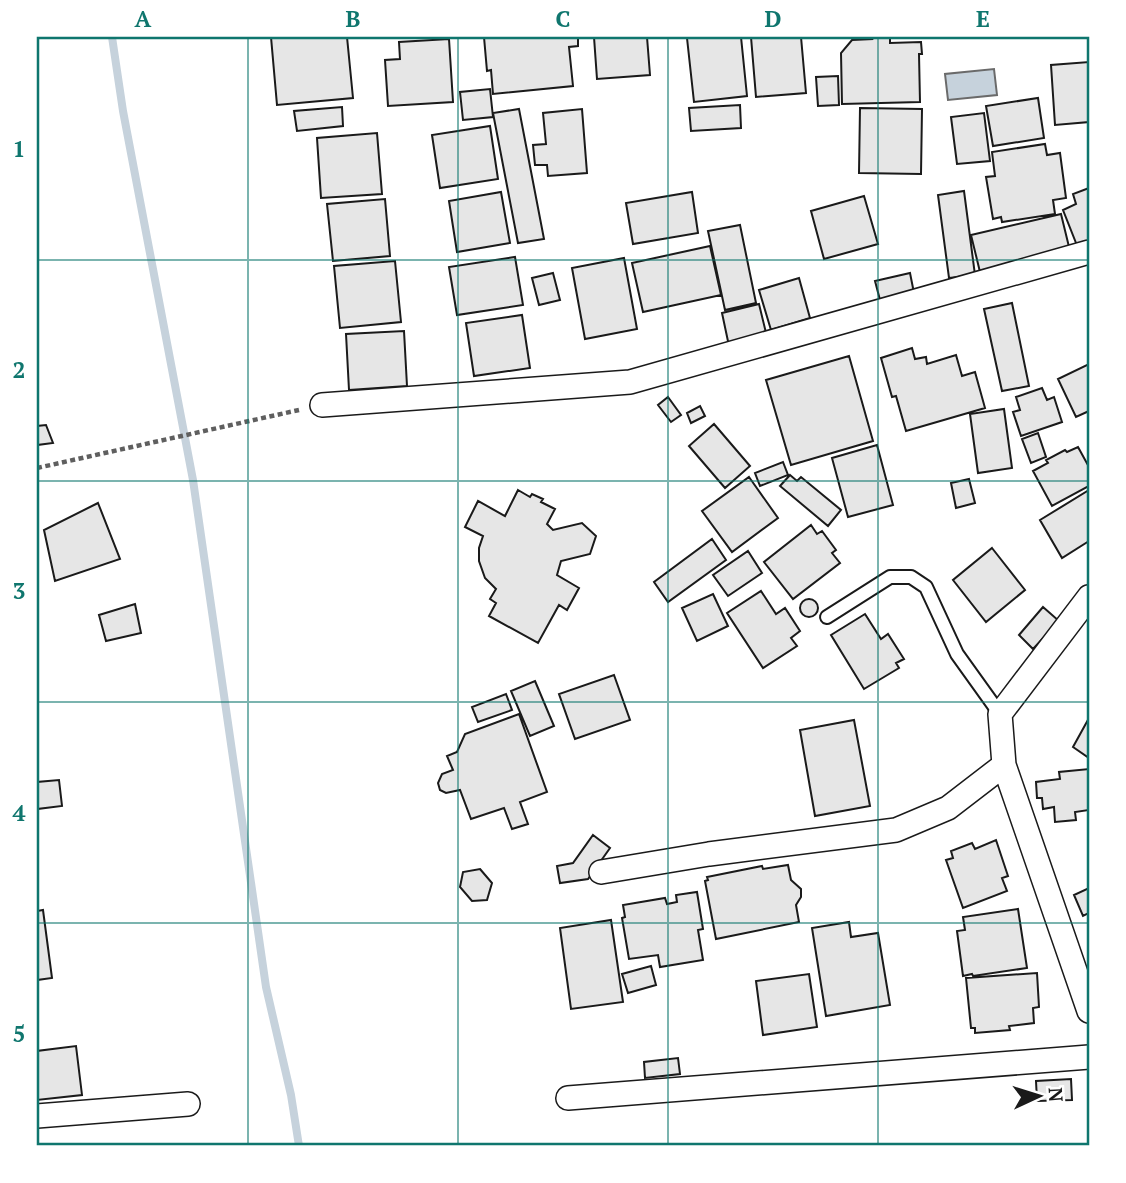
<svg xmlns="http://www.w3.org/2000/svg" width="1126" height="1183" font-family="'PT Serif',serif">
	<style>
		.water { fill: #c6d2dc; stroke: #6a6a6a; stroke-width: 2 }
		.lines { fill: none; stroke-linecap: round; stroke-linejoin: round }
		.stream { stroke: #c6d2dc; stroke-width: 8 }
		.building { fill: #e6e6e6; stroke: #1a1a1a; stroke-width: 2 }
		.lane-casing { stroke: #1a1a1a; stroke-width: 16 }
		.street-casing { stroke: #1a1a1a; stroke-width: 26 }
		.path { stroke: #5f5f5f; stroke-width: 4.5; stroke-dasharray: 5 3.5; stroke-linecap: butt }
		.lane { stroke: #fff; stroke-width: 12 }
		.street { stroke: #fff; stroke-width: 23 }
		.grid { fill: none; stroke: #0f766e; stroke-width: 2; stroke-opacity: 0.55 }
		.neatline { fill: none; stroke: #0f766e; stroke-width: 2.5 }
		.grid-label { font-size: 23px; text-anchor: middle; font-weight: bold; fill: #0f766e }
	</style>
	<rect width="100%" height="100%" fill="#fff"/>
	<path class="water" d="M 994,69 L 997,95 L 948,100 L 945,74 Z"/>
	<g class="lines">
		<path class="stream" d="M 112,37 L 123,111 L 193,480 L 266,987 L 291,1095 L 299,1146"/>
	</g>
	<path class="building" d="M 271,37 L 347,37 L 353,98 L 277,105 Z
		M 484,37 L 578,37 L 578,46 L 569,47 L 573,86 L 493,94 L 491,70 L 487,71 Z
		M 594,37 L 647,37 L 650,75 L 597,79 Z
		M 700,37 L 741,37 L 747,96 L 694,102 L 687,38 Z
		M 751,37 L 801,37 L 806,93 L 756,97 Z
		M 871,37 L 890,37 L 890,43 L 921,42 L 922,54 L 919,54 L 920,102 L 842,104 L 841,53 L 852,40 L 872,39 Z
		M 449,39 L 453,102 L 388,106 L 385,60 L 400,59 L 399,42 Z
		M 1089,62 L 1089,122 L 1055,125 L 1051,65 Z
		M 838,76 L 839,105 L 818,106 L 816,77 Z
		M 490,89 L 493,117 L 463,120 L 460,92 Z
		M 1038,98 L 1044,138 L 993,146 L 986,106 Z
		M 740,105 L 741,128 L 691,131 L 689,108 Z
		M 342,107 L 343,126 L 297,131 L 294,111 Z
		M 860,108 L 922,109 L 921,174 L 859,173 Z
		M 519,109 L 544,239 L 518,243 L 493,113 Z
		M 582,109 L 587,173 L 548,176 L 547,165 L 535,165 L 533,145 L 546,144 L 543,113 Z
		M 984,113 L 990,161 L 957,164 L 951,117 Z
		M 490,126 L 498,179 L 440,188 L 432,135 Z
		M 377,133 L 382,194 L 321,198 L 317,138 Z
		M 1045,144 L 1047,155 L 1060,153 L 1066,198 L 1053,200 L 1055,214 L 1002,222 L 1001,217 L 993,219 L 986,177 L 995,176 L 992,152 Z
		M 1089,188 L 1089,243 L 1078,248 L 1063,210 L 1076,204 L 1073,194 Z
		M 964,191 L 975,275 L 949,278 L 938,195 Z
		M 501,192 L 510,243 L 457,252 L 449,201 Z
		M 692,192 L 698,233 L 633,244 L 626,203 Z
		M 864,196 L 878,244 L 824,259 L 811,211 Z
		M 385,199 L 390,256 L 333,261 L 327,204 Z
		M 1061,214 L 1070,251 L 980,272 L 971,235 Z
		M 740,225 L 756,303 L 725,310 L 708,231 Z
		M 710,246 L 721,295 L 643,312 L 632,263 Z
		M 515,257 L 523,305 L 457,315 L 449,267 Z
		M 624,258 L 637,329 L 585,339 L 572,268 Z
		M 395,261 L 401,322 L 340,328 L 334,266 Z
		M 553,273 L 560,300 L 539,305 L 532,278 Z
		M 910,273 L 914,293 L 880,300 L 875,281 Z
		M 799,278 L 810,318 L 771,330 L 759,290 Z
		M 1012,303 L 1029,386 L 1002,391 L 984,309 Z
		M 759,304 L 767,337 L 729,346 L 722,313 Z
		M 522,315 L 530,368 L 474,376 L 466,323 Z
		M 404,331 L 407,386 L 349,390 L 346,334 Z
		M 912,348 L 915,359 L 926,357 L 927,364 L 956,355 L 962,376 L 975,372 L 985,408 L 906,431 L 896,396 L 892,397 L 881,358 Z
		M 849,356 L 873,441 L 791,465 L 766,380 Z
		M 1089,364 L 1089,411 L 1076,417 L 1058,379 Z
		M 1042,388 L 1047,400 L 1054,397 L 1062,422 L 1021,436 L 1013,412 L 1020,410 L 1016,397 Z
		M 668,397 L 681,415 L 671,422 L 658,405 Z
		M 700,406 L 705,416 L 691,423 L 687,413 Z
		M 1004,409 L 1012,468 L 978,473 L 970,414 Z
		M 714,424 L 750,466 L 725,488 L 689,446 Z
		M 46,425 L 53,443 L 37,445 L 37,426 Z
		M 1038,433 L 1046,457 L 1031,463 L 1022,439 Z
		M 877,445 L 893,505 L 848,517 L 832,458 Z
		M 1078,447 L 1089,467 L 1089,486 L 1052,506 L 1033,471 L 1048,463 L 1046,460 L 1065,450 L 1067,452 Z
		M 783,462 L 788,475 L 760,486 L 755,473 Z
		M 790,475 L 797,481 L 801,477 L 841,510 L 828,526 L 780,486 Z
		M 749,477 L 778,518 L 732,552 L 702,511 Z
		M 969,479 L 975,503 L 956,508 L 951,483 Z
		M 518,490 L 530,497 L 532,494 L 543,499 L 541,502 L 555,509 L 547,524 L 553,530 L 582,523 L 596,536 L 590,554 L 561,561 L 557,575 L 579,588 L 567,610 L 559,605 L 538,643 L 489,616 L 496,603 L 490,599 L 496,589 L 485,578 L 479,561 L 479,548 L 483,536 L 465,527 L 478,501 L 505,516 Z
		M 1089,490 L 1089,541 L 1062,558 L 1040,520 Z
		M 98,503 L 120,559 L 55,581 L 44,530 Z
		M 811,525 L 817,534 L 822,531 L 836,550 L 832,553 L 840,563 L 793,599 L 764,562 Z
		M 712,539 L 726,560 L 668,602 L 654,582 Z
		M 992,548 L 1025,590 L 986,622 L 953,580 Z
		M 748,551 L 762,573 L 728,596 L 713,575 Z
		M 761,591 L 776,614 L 785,608 L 800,631 L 791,638 L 797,646 L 763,668 L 727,613 Z
		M 713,594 L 728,626 L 697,641 L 682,608 Z
		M800 608a9 9 0 1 1 18 0a9 9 0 1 1-18 0Z
		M 135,604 L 141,633 L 106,641 L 99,615 Z
		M 1043,607 L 1059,621 L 1033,649 L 1019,635 Z
		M 865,614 L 881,639 L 888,634 L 904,659 L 896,663 L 899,668 L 864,689 L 831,635 Z
		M 614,675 L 630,720 L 575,739 L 559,694 Z
		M 535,681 L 554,726 L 530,736 L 511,691 Z
		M 506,694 L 512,710 L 478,722 L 472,707 Z
		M 519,714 L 547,792 L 520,802 L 528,824 L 512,829 L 504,808 L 471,819 L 460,790 L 446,793 L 440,790 L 438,783 L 442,774 L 453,770 L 447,756 L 457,752 L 465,734 Z
		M 1089,718 L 1089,758 L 1073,747 Z
		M 854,720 L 870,806 L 815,816 L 800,730 Z
		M 1089,769 L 1089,810 L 1075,812 L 1076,820 L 1055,822 L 1054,807 L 1043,809 L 1042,798 L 1037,798 L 1036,782 L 1060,779 L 1059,772 Z
		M 59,780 L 62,806 L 37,809 L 37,782 Z
		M 593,835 L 610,848 L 588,879 L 560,883 L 557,866 L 573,863 Z
		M 996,840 L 1008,876 L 1002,878 L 1007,891 L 963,908 L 946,860 L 953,858 L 951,851 L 972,843 L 975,849 Z
		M 788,865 L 791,880 L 801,889 L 801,897 L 796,905 L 799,922 L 716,939 L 705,881 L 708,880 L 707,877 L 762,866 L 763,869 Z
		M 480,869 L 492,883 L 487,900 L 472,901 L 460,887 L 463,872 Z
		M 1089,888 L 1089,913 L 1083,916 L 1074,895 Z
		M 697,892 L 703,929 L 698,930 L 703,960 L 660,967 L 658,955 L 629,959 L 622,918 L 625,917 L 623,905 L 665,898 L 667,904 L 677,902 L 676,895 Z
		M 1018,909 L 1027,968 L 973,976 L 972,974 L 963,976 L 957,931 L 965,930 L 963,917 Z
		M 43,910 L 52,978 L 37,980 L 37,911 Z
		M 611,920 L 623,1002 L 571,1009 L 560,928 Z
		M 849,922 L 851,937 L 878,933 L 890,1005 L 826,1016 L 812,928 Z
		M 651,966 L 656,985 L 628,993 L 622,974 Z
		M 1037,973 L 1039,1007 L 1033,1008 L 1034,1023 L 1009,1026 L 1010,1030 L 975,1033 L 975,1028 L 971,1028 L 966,978 Z
		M 809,974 L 817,1027 L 763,1035 L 756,981 Z
		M 76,1046 L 82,1095 L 37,1100 L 37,1051 Z
		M 678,1058 L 680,1074 L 645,1078 L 644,1062 Z
		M 1071,1079 L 1072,1100 L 1037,1101 L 1036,1081 Z"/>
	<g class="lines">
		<defs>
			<path id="lane" d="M 827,617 L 890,577 L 911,577 L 926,587 L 957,654 L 1000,714"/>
			<path id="street" d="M 322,405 L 630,382 L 1089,252
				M 1089,597 L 1000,714 L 1004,765 L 1089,1011
				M 601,872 L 709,854 L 896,830 L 948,808 L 1004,765
				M 568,1098 L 1089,1057
				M 37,1116 L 188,1104"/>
		</defs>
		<use href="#lane" class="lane-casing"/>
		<use href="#street" class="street-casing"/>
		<path class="path" d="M 37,468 L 299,410"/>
		<use href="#lane" class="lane"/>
		<use href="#street" class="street"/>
	</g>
	<path class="grid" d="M 248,37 L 248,1146M 458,37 L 458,1146M 668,37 L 668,1146M 878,37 L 878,1146M 37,260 L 1089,260M 37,481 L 1089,481M 37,702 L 1089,702M 37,923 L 1089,923"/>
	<rect width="1126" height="1183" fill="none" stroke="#ffffff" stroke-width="77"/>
	<g transform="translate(1039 1096) rotate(86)" stroke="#ffffff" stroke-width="5" paint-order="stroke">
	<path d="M0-5L12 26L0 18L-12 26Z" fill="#1a1a1a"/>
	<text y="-10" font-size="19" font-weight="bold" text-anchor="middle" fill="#1a1a1a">N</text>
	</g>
	<rect x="38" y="38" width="1050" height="1106" class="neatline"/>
	<g class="grid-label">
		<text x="143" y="27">A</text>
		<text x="353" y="27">B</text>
		<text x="563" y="27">C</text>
		<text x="773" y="27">D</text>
		<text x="983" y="27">E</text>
		<text x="19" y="157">1</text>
		<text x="19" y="378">2</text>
		<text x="19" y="599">3</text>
		<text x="19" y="821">4</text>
		<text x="19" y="1042">5</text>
	</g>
</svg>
